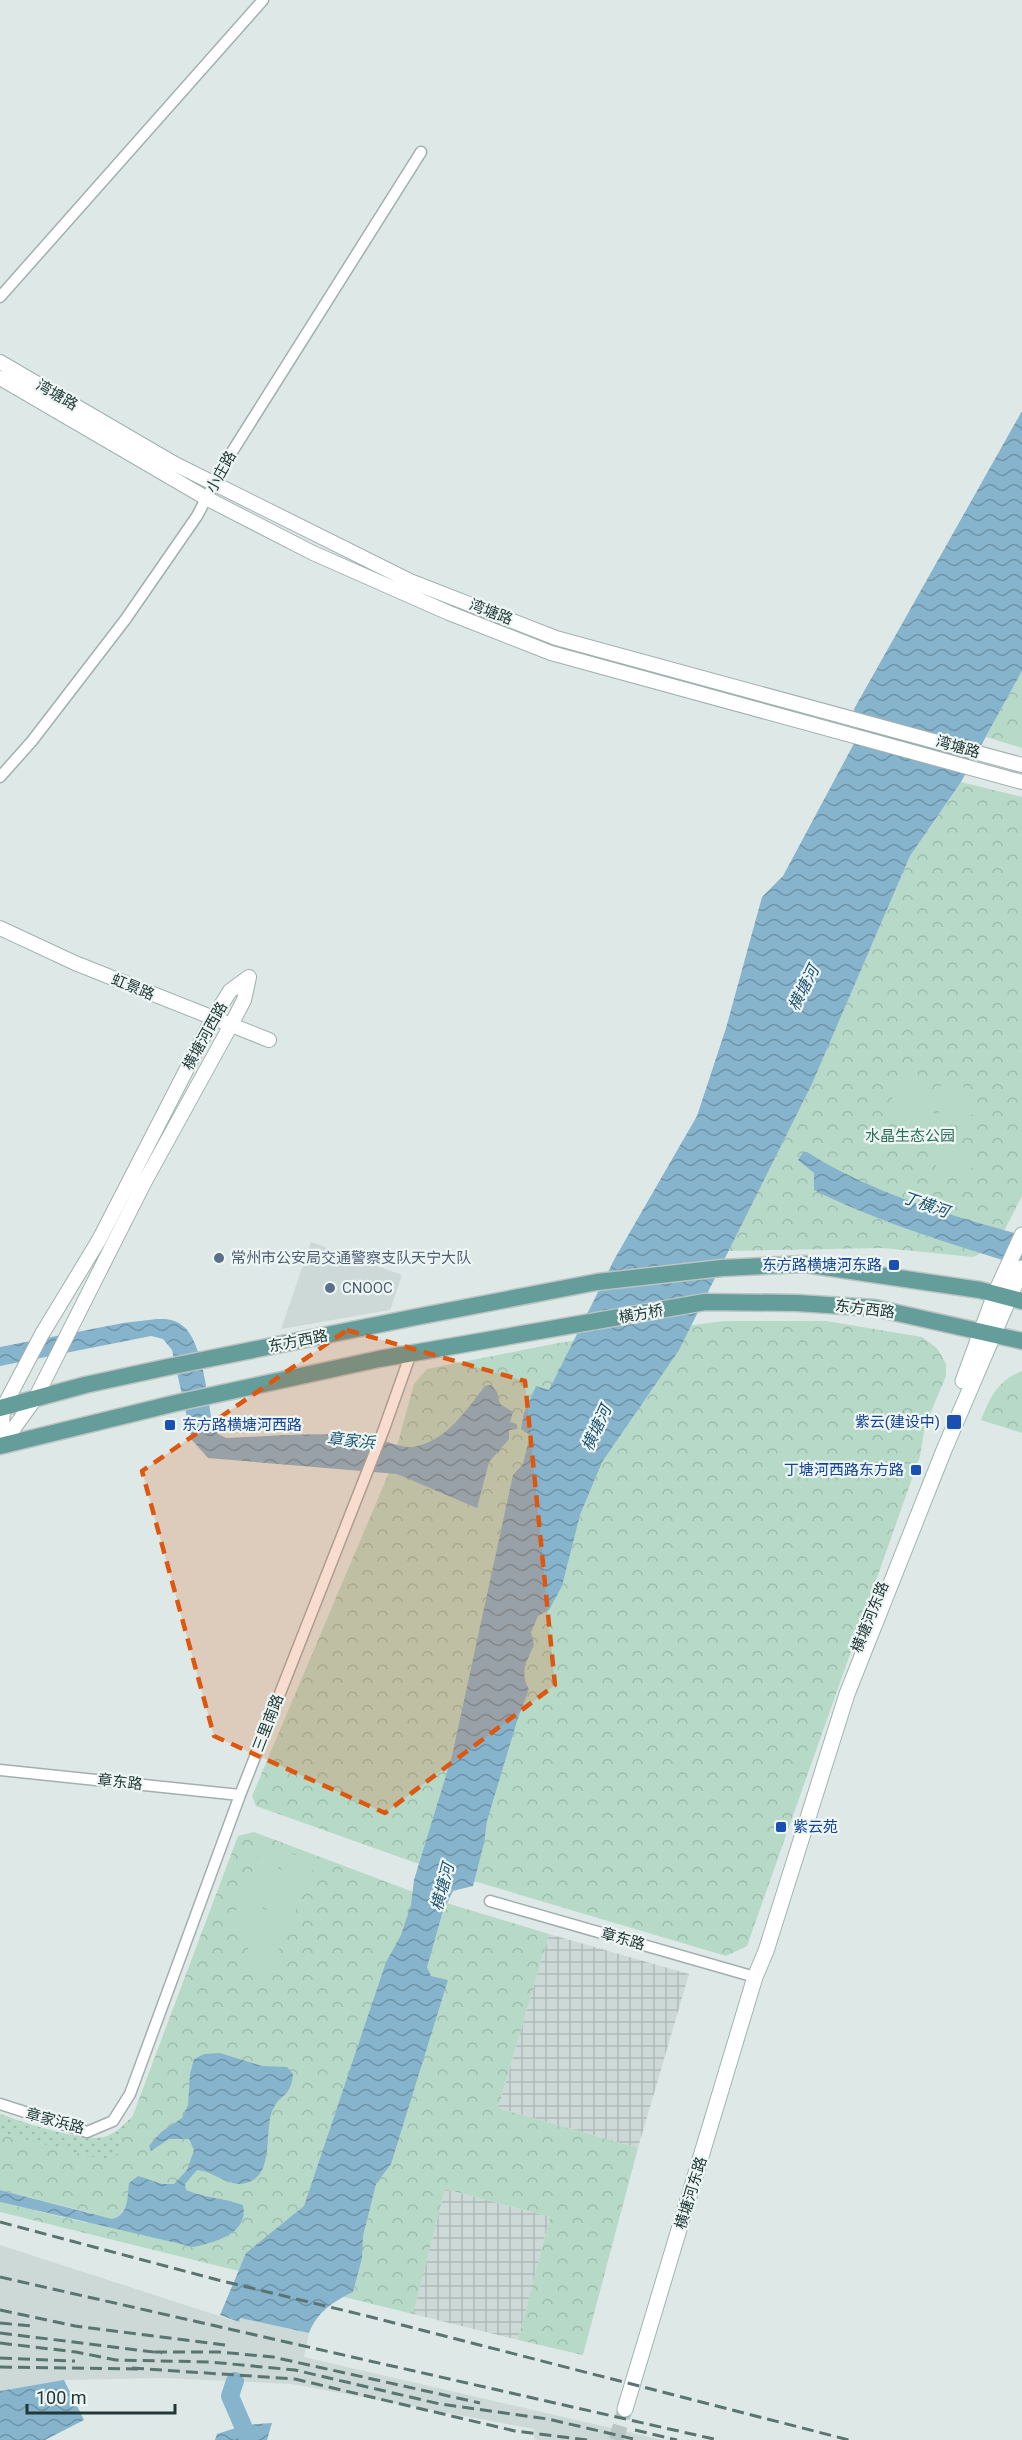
<svg xmlns="http://www.w3.org/2000/svg" width="1022" height="2440" font-family="Roboto,'Noto Sans SC',sans-serif">
	<style>
		.built { fill: #ccd9d6 }
		.industrial { fill: url(#industrial-grid) }
		.grass { fill: url(#grass-dots) }
		.forest { fill: url(#forest-crowns) }
		.pitch { fill: #b7dac8 }
		.water { fill: url(#water-waves) }
		.lines { fill: none; stroke-linecap: round; stroke-linejoin: round }
		.river { stroke: #87b4cd; stroke-width: 18 }
		.secondary-tunnel { stroke: #b8c6c4; stroke-width: 15; stroke-dasharray: 15 8; stroke-linecap: butt }
		.minor-casing { stroke: #a1b0af; stroke-width: 13 }
		.tertiary-casing { stroke: #a1b0af; stroke-width: 16 }
		.secondary-casing { stroke: #9eb5b1; stroke-width: 17 }
		.primary-casing { stroke: #bcc3c3; stroke-width: 19 }
		.minor { stroke: #fff; stroke-width: 10 }
		.tertiary { stroke: #fff; stroke-width: 14 }
		.secondary { stroke: #fff; stroke-width: 15 }
		.primary { stroke: #649d9a; stroke-width: 16 }
		.rail { stroke: #5a7472; stroke-width: 3; stroke-dasharray: 12 6; stroke-linecap: butt }
		.marked { fill: #de570e; fill-opacity: 0.2; stroke: #de570e; stroke-width: 4.5; stroke-dasharray: 12 8; stroke-linejoin: round }
		.service-dot { fill: #5c6f8a; stroke: #eef6f4; stroke-width: 2 }
		.transit-dot { fill: #1a4fb4; stroke: #eef6f4; stroke-width: 2 }
		.labels { text-anchor: middle; stroke-width: 4.5; stroke-linejoin: round; paint-order: stroke }
		.street-label { font-size: 15px; fill: #203837; stroke: #eef6f4 }
		.park-label { font-size: 15px; fill: #2c6d53; stroke: #eef6f4 }
		.service-label { font-size: 15px; fill: #4e5e75; stroke: #eef6f4; text-anchor: start }
		.transit-label { font-size: 15px; fill: #164399; stroke: #eef6f4; text-anchor: end }
		.water-label { font-size: 16px; font-style: italic; fill: #1d5271; stroke: #eef6f4 }
	</style>
	<defs>
		<pattern id="industrial-grid" width="8" height="8" patternUnits="userSpaceOnUse" patternTransform="scale(1.5)"><rect width="8" height="8" fill="#ccd9d6"/><path d="M0 4h8M4 0v8" fill="none" stroke="#afbbb8"/></pattern>
		<pattern id="grass-dots" width="8" height="8" patternUnits="userSpaceOnUse" patternTransform="scale(1.5)"><rect width="8" height="8" fill="#b7dac8"/><path d="M2 2h.1M6 6h.1" fill="none" stroke="#9dbcac" stroke-width="1.8" stroke-linecap="round"/></pattern>
		<pattern id="forest-crowns" width="20" height="18" patternUnits="userSpaceOnUse" patternTransform="scale(1.5)"><rect width="20" height="18" fill="#b7dac8"/><path d="M2 6a3 3 0 1 1 6 0M12 15a3 3 0 1 1 6 0" fill="none" stroke="#9dbcac"/></pattern>
		<pattern id="water-waves" width="16" height="10" patternUnits="userSpaceOnUse" patternTransform="scale(1.5)"><rect width="16" height="10" fill="#87b4cd"/><path d="M0 5q4-4 8 0t8 0" fill="none" stroke="#6e93a7"/></pattern>
	</defs>
	<rect width="100%" height="100%" fill="#dee9e7"/>
	<path class="built" d="M 311,1242 L 402,1275 L 390,1310 L 281,1329 Z
		M 0,2245 L 238,2322 L 240,2318 L 309,2333 L 304,2357 L 663,2440 L 538,2440 L 534,2439 L 534,2429 L 292,2384 L 163,2378 L 64,2380 L 0,2412 Z"/>
	<path class="industrial" d="M 549,1934 L 689,1974 L 638,2148 L 498,2108 Z
		M 445,2189 L 550,2217 L 518,2340 L 413,2314 Z"/>
	<path class="grass" d="M 0,2114 C 21,2122 84,2142 104,2137 C 116,2134 124,2124 133,2116 L 113,2163 L 0,2133 Z"/>
	<path class="forest" d="M 1022,671 L 1022,748 L 986,737 Z
		M 961,782 L 1022,797 L 1022,1196 L 1000,1239 L 990,1249 L 973,1257 L 883,1248 L 728,1251 L 812,1084 L 910,856 Z
		M 724,1321 L 826,1321 L 922,1337 L 937,1348 L 946,1364 L 946,1376 L 925,1426 L 920,1456 L 747,1946 L 726,1956 L 433,1869 L 256,1806 L 252,1796 L 391,1468 L 414,1384 L 427,1369 L 558,1343 Z
		M 1022,1371 L 1022,1433 L 981,1420 C 990,1397 998,1380 1022,1371 Z
		M 254,1832 L 424,1896 L 549,1934 L 498,2108 L 638,2148 L 583,2355 L 518,2340 L 550,2217 L 445,2189 L 413,2314 L 0,2212 L 0,2202 L 87,2223 L 91,2213 L 0,2190 L 0,2133 L 113,2162 L 133,2115 L 238,1836 Z"/>
	<path class="pitch" d="M 916,1070 L 938,1124 L 908,1136 L 886,1083 Z
		M 960,1078 L 974,1114 L 944,1126 L 930,1090 Z
		M 954,1124 L 972,1168 L 942,1181 L 924,1137 Z
		M 264,1842 L 285,1851 L 268,1893 L 247,1884 Z
		M 288,1852 L 315,1863 L 294,1915 L 267,1904 Z
		M 247,1885 L 268,1894 L 251,1936 L 229,1927 Z
		M 264,1909 L 291,1920 L 270,1972 L 243,1961 Z"/>
	<path class="water" d="M 1022,411 L 1022,671 L 961,782 L 910,856 L 812,1084 L 679,1350 L 602,1462 L 580,1515 L 562,1586 L 549,1610 L 538,1616 L 531,1632 L 534,1645 C 527,1661 519,1672 529,1689 L 517,1721 L 487,1821 L 484,1843 L 473,1886 L 453,1891 L 443,1911 L 427,1967 L 431,1976 L 448,1980 L 391,2164 L 376,2184 L 363,2236 L 362,2258 L 353,2292 C 333,2302 318,2311 309,2333 L 240,2318 L 239,2322 L 220,2315 L 246,2253 L 304,2206 L 386,1962 L 401,1935 L 411,1905 L 414,1880 L 452,1756 L 513,1475 L 523,1464 L 530,1435 L 521,1429 L 524,1413 L 536,1386 L 549,1390 L 615,1258 L 697,1116 L 726,1028 L 762,897 L 783,876 L 858,736 L 854,709 Z
		M 803,1152 L 807,1152 C 871,1193 949,1215 1022,1235 L 1022,1266 C 952,1244 880,1223 814,1190 L 814,1173 L 798,1160 Z
		M 157,1319 C 167,1319 175,1319 183,1326 C 203,1341 208,1403 213,1427 L 218,1434 L 226,1438 C 273,1436 318,1432 364,1436 C 378,1437 401,1449 413,1447 C 447,1441 465,1411 485,1386 L 491,1385 L 497,1392 L 500,1404 L 513,1412 L 510,1422 L 517,1424 L 517,1429 L 509,1430 L 509,1439 L 489,1462 L 477,1508 L 397,1474 L 208,1458 L 192,1440 L 172,1350 L 163,1339 L 151,1336 L 0,1366 L 0,1347 L 123,1323 Z
		M 220,2053 L 262,2066 L 287,2067 L 293,2074 C 291,2097 281,2093 273,2109 C 263,2129 276,2176 246,2183 C 228,2188 214,2171 197,2170 L 185,2184 L 186,2190 C 205,2198 224,2198 243,2205 C 249,2234 215,2242 194,2247 L 0,2202 L 0,2190 L 112,2219 C 129,2215 127,2198 129,2183 L 138,2176 L 162,2184 L 174,2184 L 187,2170 L 194,2150 L 189,2139 L 169,2139 L 151,2151 L 149,2146 L 161,2132 L 182,2118 L 188,2105 L 190,2074 L 194,2059 L 204,2054 Z
		M 64,2380 L 84,2420 L 45,2440 L 0,2440 L 0,2391 Z
		M 272,2423 L 267,2440 L 215,2440 L 217,2434 L 245,2425 Z"/>
	<g class="lines">
		<path class="river" d="M 235,2381 L 230,2396 L 249,2440"/>
		<path class="secondary-tunnel" d="M 616,2440 L 625,2409"/>
		<defs>
			<path id="minor" d="M 0,297 L 263,0
				M 0,777 L 32,741 L 125,620 L 197,516 L 225,463 L 421,152
				M 0,1770 L 240,1795
				M 490,1901 L 755,1977
				M 0,2104 L 87,2132 L 113,2121 L 130,2094 L 240,1795 L 384,1429 L 411,1353"/>
			<path id="tertiary" d="M 0,362 L 175,464 L 410,581 L 556,638 L 1022,765
				M 0,378 L 206,498 L 313,553 L 449,613 L 551,653 L 1022,782
				M 0,928 L 75,963 L 269,1040
				M 1,1446 L 3,1408 L 42,1334 L 99,1240 L 213,1018 L 230,991 L 249,977
				M 1,1446 L 35,1399 L 144,1183 L 231,1025 L 244,1000 L 249,977"/>
			<path id="secondary" d="M 963,1381 L 995,1294 L 1022,1235
				M 625,2409 L 755,1977 L 766,1951 L 847,1694 L 944,1450 L 1022,1268"/>
			<path id="primary" d="M 0,1408 L 85,1385 L 168,1367 L 416,1317 L 597,1282 L 722,1268 L 804,1264 L 980,1290 L 1022,1301
				M 0,1446 L 176,1403 L 379,1359 L 705,1302 L 797,1303 L 875,1308 L 1022,1341"/>
		</defs>
		<use href="#minor" class="minor-casing"/>
		<use href="#tertiary" class="tertiary-casing"/>
		<use href="#secondary" class="secondary-casing"/>
		<use href="#primary" class="primary-casing"/>
		<use href="#minor" class="minor"/>
		<use href="#tertiary" class="tertiary"/>
		<use href="#secondary" class="secondary"/>
		<use href="#primary" class="primary"/>
		<path class="rail" d="M 0,2222 L 218,2280 L 367,2316 L 849,2440
			M 0,2277 L 718,2440
			M 0,2310 L 75,2326 L 225,2345
			M 0,2323 L 32,2326
			M 0,2333 L 162,2353
			M 0,2343 L 76,2352 L 116,2360 L 210,2362 L 295,2370 L 440,2404 L 548,2419 L 638,2440
			M 155,2352 L 219,2352 L 273,2357 L 480,2403
			M 0,2358 L 75,2361
			M 0,2367 L 138,2369
			M 132,2368 L 295,2379 L 515,2431 L 587,2440
			M 635,2430 L 677,2440"/>
	</g>
	<path class="marked" d="M 347,1330 L 525,1381 L 555,1685 L 385,1813 L 214,1736 L 142,1471 Z"/>
	<g class="service-dot">
		<circle cx="219" cy="1258" r="6"/>
		<circle cx="330" cy="1288" r="6"/>
	</g>
	<g class="transit-dot">
		<rect x="888" y="1259" width="12" height="12" rx="3"/>
		<rect x="946" y="1414" width="16" height="16" rx="3"/>
		<rect x="164" y="1419" width="12" height="12" rx="3"/>
		<rect x="910" y="1464" width="12" height="12" rx="3"/>
		<rect x="775" y="1821" width="12" height="12" rx="3"/>
	</g>
	<g class="labels">
		<g class="street-label">
			<text transform="translate(57 395) rotate(30)" y="5">湾塘路</text>
			<text transform="translate(221 472) rotate(-61)" y="5">小庄路</text>
			<text transform="translate(491 612) rotate(21)" y="5">湾塘路</text>
			<text transform="translate(958 747) rotate(16)" y="5">湾塘路</text>
			<text transform="translate(133 987) rotate(22)" y="5">虹景路</text>
			<text transform="translate(205 1036) rotate(-61)" y="5">横塘河西路</text>
			<text transform="translate(865 1309) rotate(7)" y="5">东方西路</text>
			<text transform="translate(641 1314) rotate(-10)" y="5">横方桥</text>
			<text transform="translate(298 1341) rotate(-11)" y="5">东方西路</text>
			<text transform="translate(870 1617) rotate(-68)" y="5">横塘河东路</text>
			<text transform="translate(268 1723) rotate(-69)" y="5">三里南路</text>
			<text transform="translate(120 1782) rotate(6)" y="5">章东路</text>
			<text transform="translate(623 1939) rotate(16)" y="5">章东路</text>
			<text transform="translate(55 2121) rotate(15)" y="5">章家浜路</text>
			<text transform="translate(691 2193) rotate(-73)" y="5">横塘河东路</text>
		</g>
		<g class="park-label">
			<text x="910" y="1141">水晶生态公园</text>
		</g>
		<g class="service-label">
			<text x="231" y="1263">常州市公安局交通警察支队天宁大队</text>
			<text x="342" y="1293">CNOOC</text>
		</g>
		<g class="transit-label">
			<text x="882" y="1270">东方路横塘河东路</text>
			<text x="940" y="1427">紫云(建设中)</text>
			<text x="182" y="1430" text-anchor="start">东方路横塘河西路</text>
			<text x="904" y="1475">丁塘河西路东方路</text>
			<text x="793" y="1832" text-anchor="start">紫云苑</text>
		</g>
		<g class="water-label">
			<text transform="translate(803 988) rotate(-63)" y="6">横塘河</text>
			<text transform="translate(926 1204) rotate(19)" y="6">丁横河</text>
			<text transform="translate(596 1428) rotate(-65)" y="6">横塘河</text>
			<text transform="translate(351 1440) rotate(6)" y="6">章家浜</text>
			<text transform="translate(442 1887) rotate(-75)" y="6">横塘河</text>
		</g>
	</g>
	<path d="M27 2404v9h148v-9" fill="none" stroke="#203837" stroke-width="3"/>
	<text x="36" y="2404" font-size="18" fill="#203837" stroke="#eef6f4" stroke-width="4.5" paint-order="stroke">100 m</text>
</svg>
